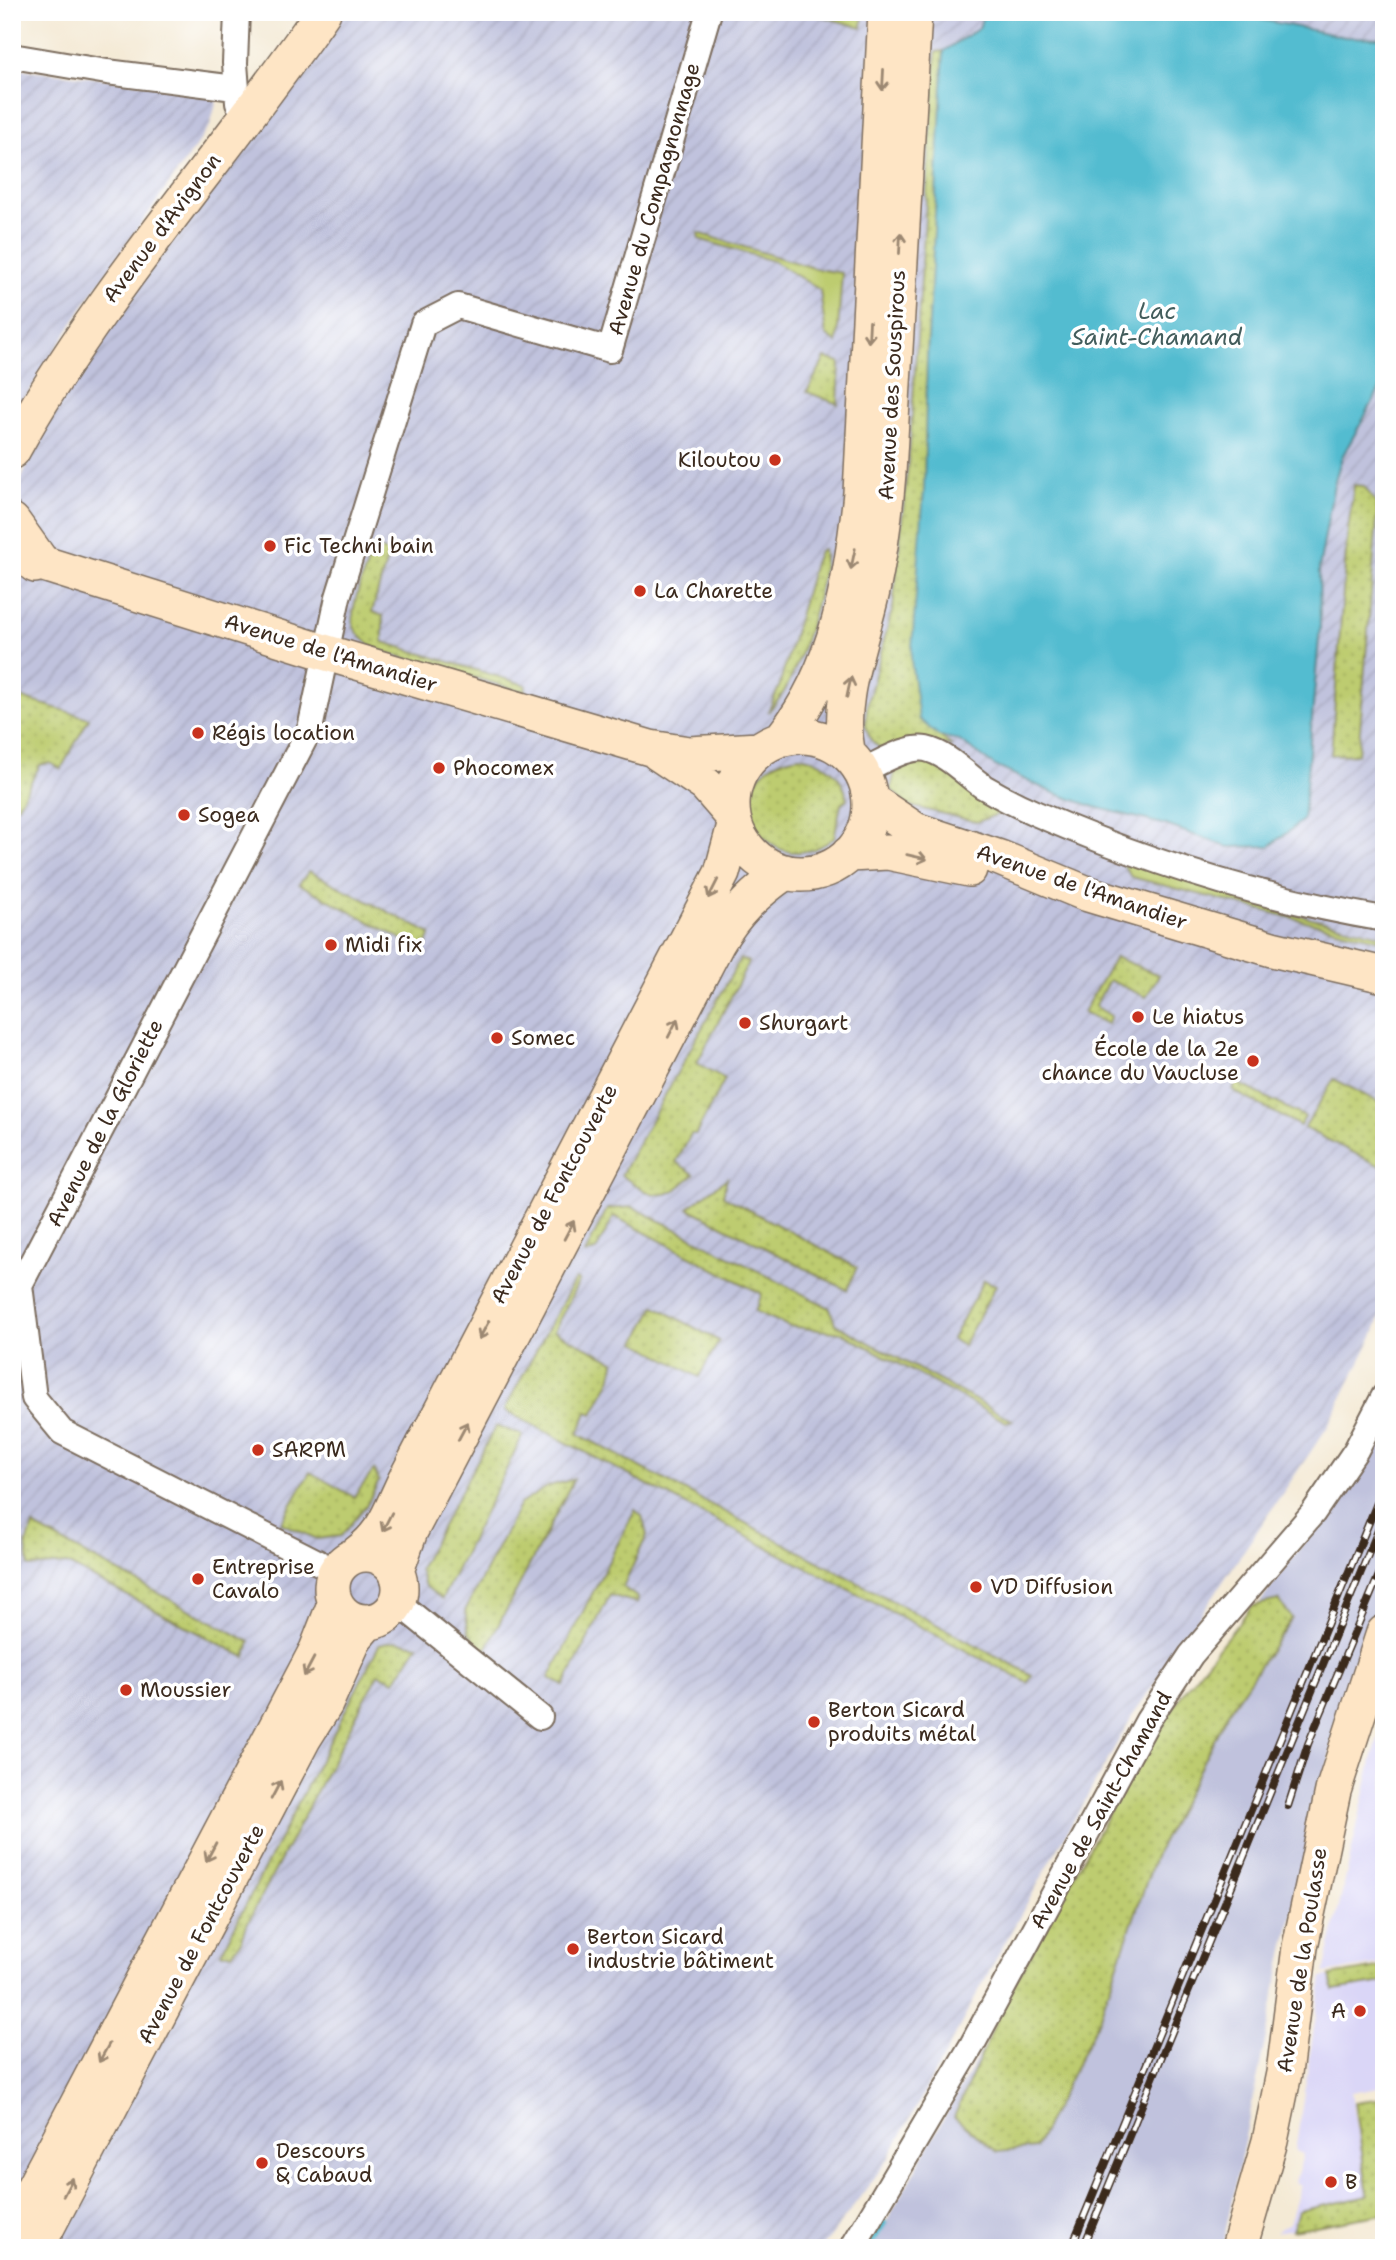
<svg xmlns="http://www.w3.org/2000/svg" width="1396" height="2260" font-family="'Shantell Sans',sans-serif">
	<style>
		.built { fill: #dad6f7 }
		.industrial { fill: url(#industrial-furrows) }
		.railway { fill: #c0c2dd }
		.grass { fill: url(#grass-dots); stroke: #7c7b46; stroke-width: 2 }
		.green { fill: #bdcc6f; stroke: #7c7b46; stroke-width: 2 }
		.water { fill: #53bcd0; stroke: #477377; stroke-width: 2 }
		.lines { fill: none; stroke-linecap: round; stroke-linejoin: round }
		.stream { stroke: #53bcd0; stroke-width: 6 }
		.street-casing { stroke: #7c6d5e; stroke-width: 28 }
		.secondary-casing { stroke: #7c6d5e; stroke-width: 38 }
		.street { stroke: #fff; stroke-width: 24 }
		.secondary { stroke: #fee5c5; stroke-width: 35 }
		.rail-casing { stroke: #3b2a1e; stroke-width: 8 }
		.rail { stroke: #fff; stroke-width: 5; stroke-dasharray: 16; stroke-linecap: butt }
		.oneway { stroke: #9c8872 }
		.poi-dot { fill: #c8321e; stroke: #fff; stroke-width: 2.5 }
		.labels { text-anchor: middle; stroke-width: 7; stroke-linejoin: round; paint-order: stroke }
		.street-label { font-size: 21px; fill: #3b2a1e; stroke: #fff }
		.poi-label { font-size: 21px; fill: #3b2a1e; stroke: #fff; text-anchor: start }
		.water-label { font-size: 23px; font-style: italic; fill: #435d5c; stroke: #fff }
	</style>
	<defs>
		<pattern id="industrial-furrows" width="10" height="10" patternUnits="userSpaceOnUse" patternTransform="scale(1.75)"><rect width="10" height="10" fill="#c0c2dd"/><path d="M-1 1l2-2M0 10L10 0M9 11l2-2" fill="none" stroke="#a6a7bd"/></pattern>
		<pattern id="grass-dots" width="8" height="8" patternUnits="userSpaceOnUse" patternTransform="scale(1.75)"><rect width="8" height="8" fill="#bdcc6f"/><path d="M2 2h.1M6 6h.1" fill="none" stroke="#a3af60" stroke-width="1.8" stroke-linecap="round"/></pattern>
	</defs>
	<rect width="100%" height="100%" fill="#fff"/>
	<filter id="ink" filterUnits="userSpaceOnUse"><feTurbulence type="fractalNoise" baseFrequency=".0143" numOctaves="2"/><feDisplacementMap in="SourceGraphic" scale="14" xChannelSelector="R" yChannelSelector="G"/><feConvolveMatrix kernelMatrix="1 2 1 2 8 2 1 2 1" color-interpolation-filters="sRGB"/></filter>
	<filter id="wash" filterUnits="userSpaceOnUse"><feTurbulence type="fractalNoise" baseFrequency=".00686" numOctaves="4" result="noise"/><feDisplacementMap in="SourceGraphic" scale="28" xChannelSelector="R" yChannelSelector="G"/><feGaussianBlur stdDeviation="1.57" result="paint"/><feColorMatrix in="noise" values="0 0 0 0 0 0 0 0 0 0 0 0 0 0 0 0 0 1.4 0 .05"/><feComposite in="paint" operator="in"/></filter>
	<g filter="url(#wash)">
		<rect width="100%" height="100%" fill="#f4ead5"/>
		<path class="built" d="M 1384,1719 L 1384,1964 L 1324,1973 L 1373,1756 Z
			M 1384,1967 L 1384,2086 L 1351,2092 L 1372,2216 L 1275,2232 L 1289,2223 L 1301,2185 L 1295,2182 L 1303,2154 L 1295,2151 L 1322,1977 Z"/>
		<path class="industrial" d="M 344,12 L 501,12 L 525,16 L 526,12 L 1384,12 L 1384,1306 L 1374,1334 L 1328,1426 L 1133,1715 L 1003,1946 L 889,2158 L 822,2248 L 12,2248 L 12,1500 L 21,1483 L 12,1413 L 12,500 L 59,395 L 267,106 Z
			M 12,68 L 219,92 L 210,126 L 88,299 L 12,419 Z"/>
		<path class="railway" d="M 1384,1426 L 1384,1608 L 1337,1726 L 1284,1950 L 1222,2248 L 872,2248 L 1036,1952 L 1258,1605 L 1363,1461 Z"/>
		<path class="grass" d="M 808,12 L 863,12 L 862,28 Z
			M 944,51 L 927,358 L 919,719 L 952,746 L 914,739 L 883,751 L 871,740 L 865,725 L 868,701 L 893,607 L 910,446 L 936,52 Z
			M 825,358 L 840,362 L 838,404 L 807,392 Z
			M 1354,485 L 1364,486 L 1378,506 L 1358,754 L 1331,755 L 1347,538 Z
			M 373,548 L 389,552 L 372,612 L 383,616 L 383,642 L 526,685 L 525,692 L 377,650 C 369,643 358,637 354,627 C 348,609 367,567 373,548 Z
			M 823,549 C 829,575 799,665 785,690 C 781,698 774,705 768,712 L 779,687 L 814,563 L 819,551 Z
			M 12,695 L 89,718 L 61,769 L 50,763 L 40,765 L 18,806 L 12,805 Z
			M 800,756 C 824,761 843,773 847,799 L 841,804 L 834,838 C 759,894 708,767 800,756 Z
			M 927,761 L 1004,812 L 977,822 L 906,805 L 891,789 L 895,771 Z
			M 309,871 L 431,934 L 424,951 L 299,884 Z
			M 1115,957 L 1159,975 L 1146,997 L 1109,980 L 1095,1006 L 1111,1016 L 1107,1024 L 1083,1012 Z
			M 740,959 L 749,962 L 697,1063 L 725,1079 L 696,1134 L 691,1134 L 676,1162 L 694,1174 C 664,1204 653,1198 621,1175 Z
			M 1334,1079 L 1384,1105 L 1384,1168 L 1304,1128 Z
			M 1236,1082 L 1305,1117 L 1300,1126 L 1233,1091 Z
			M 727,1178 L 723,1196 L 857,1267 L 847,1290 L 688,1208 Z
			M 633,1207 L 830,1308 L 835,1324 L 1012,1420 L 1006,1422 L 842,1333 L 788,1326 L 755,1311 L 762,1294 L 614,1216 L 596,1251 L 585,1254 L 607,1209 Z
			M 575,1279 L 579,1281 L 554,1331 L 614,1361 L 612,1377 L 593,1414 L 587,1412 L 578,1434 L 1032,1675 L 1028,1683 L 504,1410 Z
			M 984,1280 L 996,1285 L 963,1346 L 952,1339 Z
			M 655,1306 L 719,1341 L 699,1377 L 636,1342 Z
			M 496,1426 L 523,1435 L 442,1599 L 425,1586 L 419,1569 Z
			M 374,1470 L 379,1481 L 367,1504 L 341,1536 L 317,1539 L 281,1523 L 310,1472 L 354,1497 Z
			M 574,1479 L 483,1655 L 469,1633 L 465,1611 L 520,1504 L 549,1486 Z
			M 635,1510 L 642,1516 L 647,1535 L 623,1587 L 638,1598 L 637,1603 L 610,1595 L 564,1686 L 549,1678 Z
			M 33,1526 L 250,1642 L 245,1657 L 67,1564 L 29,1567 L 26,1544 Z
			M 1278,1600 L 1292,1618 L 1227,1714 L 1156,1854 L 1097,2024 L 1035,2148 L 997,2152 L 954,2117 L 1005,2001 L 1114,1803 L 1184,1691 L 1252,1606 Z
			M 395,1641 L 418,1645 L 395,1681 L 378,1674 L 247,1924 L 242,1941 L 232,1953 L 221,1953 L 379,1645 Z
			M 1384,1967 L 1384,1982 L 1333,1990 L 1330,1976 Z
			M 1384,2098 L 1384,2214 L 1292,2230 L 1298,2211 L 1368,2196 L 1355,2102 Z"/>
		<path class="green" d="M 698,233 L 817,269 L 842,273 L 837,343 L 826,335 L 820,290 L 773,261 L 699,239 Z
			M 1125,859 L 1252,903 L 1384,936 L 1384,941 L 1131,877 L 1123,864 Z"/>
		<path class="water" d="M 984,12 L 1225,12 L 1345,37 L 1384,38 L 1384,382 L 1342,457 L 1334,484 L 1319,569 L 1320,627 L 1303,820 L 1270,846 L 1228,847 L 1166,825 L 1095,807 L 1054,793 L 995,766 L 958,740 L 939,736 L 919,719 L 911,660 L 924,489 L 927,358 L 944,51 L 979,28 Z"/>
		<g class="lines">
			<path class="stream" d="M 868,2248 L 884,2223"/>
		</g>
	</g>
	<g filter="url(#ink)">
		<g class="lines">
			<defs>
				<path id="street" d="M 237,12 L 235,63 L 238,103
					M 12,56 L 107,72 L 235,88
					M 861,771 C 879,764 907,745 926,749 C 948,754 966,775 984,787 C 1001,797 1019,806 1037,814 C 1147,862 1265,899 1384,919
					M 335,1571 L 62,1432 L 34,1398 L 20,1285 L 310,729 L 338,597 L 423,324 L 458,306 L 610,350 L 709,12
					M 397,1602 L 540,1717
					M 852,2248 L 972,2045 L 1148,1720 L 1191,1655 L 1313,1513 L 1356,1450 L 1384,1396"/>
				<path id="secondary" d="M 12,451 C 99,293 221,160 323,12
					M 12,521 L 42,563 L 35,565
					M 12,554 L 327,653 L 650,748 L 689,754 L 759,750
					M732 805a69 69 0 1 1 138 0a69 69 0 1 1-138 0Z
					M 783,737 C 838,669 852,578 861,493 L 886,12
					M 658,753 L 706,785 L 732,815
					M 848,754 C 835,701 861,643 872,591 C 880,552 885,513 888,473 L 914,12
					M 870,800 L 915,830 L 1000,858 L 1085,893 L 1272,949 L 1384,975
					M 849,854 L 888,852 L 969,869
					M332 1588a34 34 0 1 1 68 0a34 34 0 1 1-68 0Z
					M 357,1554 C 386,1532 390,1512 405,1481 L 722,873 L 735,825
					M 396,1571 L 410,1531 L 717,943 C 735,912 756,892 785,872
					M 12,2229 L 317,1650 L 335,1604
					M 36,2248 L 303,1739 L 325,1704 L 355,1637 L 368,1622
					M 1239,2248 L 1270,2141 L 1284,2073 L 1300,1947 L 1333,1791 L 1384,1633"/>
			</defs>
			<use href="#street" class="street-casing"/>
			<use href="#secondary" class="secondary-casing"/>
			<use href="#street" class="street"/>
			<use href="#secondary" class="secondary"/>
			<defs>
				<path id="rail" d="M 1288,1806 L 1308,1744 L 1384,1563
					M 1071,2248 L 1384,1486
					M 1083,2248 L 1384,1516"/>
			</defs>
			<use href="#rail" class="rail-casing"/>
			<use href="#rail" class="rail"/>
		</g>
		<defs><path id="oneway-shaft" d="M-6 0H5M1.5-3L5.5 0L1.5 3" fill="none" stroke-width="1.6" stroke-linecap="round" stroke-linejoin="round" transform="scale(1.75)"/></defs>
		<g class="oneway">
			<use href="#oneway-shaft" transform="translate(883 80) rotate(93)"/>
			<use href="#oneway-shaft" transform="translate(900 243) rotate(-87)"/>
			<use href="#oneway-shaft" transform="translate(869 332) rotate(93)"/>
			<use href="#oneway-shaft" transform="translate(853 559) rotate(102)"/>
			<use href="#oneway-shaft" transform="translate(849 687) rotate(-78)"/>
			<use href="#oneway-shaft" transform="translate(917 857) rotate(13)"/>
			<use href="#oneway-shaft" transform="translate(713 889) rotate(117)"/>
			<use href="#oneway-shaft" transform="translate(673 1028) rotate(-63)"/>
			<use href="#oneway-shaft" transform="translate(569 1230) rotate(-62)"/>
			<use href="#oneway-shaft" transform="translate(484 1330) rotate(118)"/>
			<use href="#oneway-shaft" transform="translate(463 1431) rotate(-62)"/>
			<use href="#oneway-shaft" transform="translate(387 1522) rotate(117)"/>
			<use href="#oneway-shaft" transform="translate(309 1667) rotate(118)"/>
			<use href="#oneway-shaft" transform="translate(276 1790) rotate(-62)"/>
			<use href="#oneway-shaft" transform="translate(211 1852) rotate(118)"/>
			<use href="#oneway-shaft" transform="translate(104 2053) rotate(119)"/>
			<use href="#oneway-shaft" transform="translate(68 2187) rotate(-62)"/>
		</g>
	</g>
	<g class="poi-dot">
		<circle cx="775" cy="460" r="7"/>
		<circle cx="270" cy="546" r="7"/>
		<circle cx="640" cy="591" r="7"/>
		<circle cx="198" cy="733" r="7"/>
		<circle cx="439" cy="768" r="7"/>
		<circle cx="184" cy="815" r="7"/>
		<circle cx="331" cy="945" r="7"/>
		<circle cx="1138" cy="1017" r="7"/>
		<circle cx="745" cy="1023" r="7"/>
		<circle cx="497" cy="1038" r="7"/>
		<circle cx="1253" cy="1061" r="7"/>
		<circle cx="258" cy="1450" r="7"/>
		<circle cx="198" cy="1579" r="7"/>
		<circle cx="976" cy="1587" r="7"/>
		<circle cx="126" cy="1690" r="7"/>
		<circle cx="814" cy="1722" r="7"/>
		<circle cx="573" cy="1949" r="7"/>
		<circle cx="1360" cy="2011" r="7"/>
		<circle cx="262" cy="2163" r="7"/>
		<circle cx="1331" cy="2182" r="7"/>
	</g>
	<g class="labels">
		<g class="street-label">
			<text transform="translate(654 199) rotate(-74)" y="7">Avenue du Compagnonnage</text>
			<text transform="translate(162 228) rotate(-53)" y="7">Avenue d'Avignon</text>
			<text transform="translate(892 385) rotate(-87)" y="7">Avenue des Souspirous</text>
			<text transform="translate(331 653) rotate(17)" y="7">Avenue de l'Amandier</text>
			<text transform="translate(1082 887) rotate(19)" y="7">Avenue de l'Amandier</text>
			<text transform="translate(105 1123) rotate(-63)" y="7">Avenue de la Gloriette</text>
			<text transform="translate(554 1194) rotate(-62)" y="7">Avenue de Fontcouverte</text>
			<text transform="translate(1101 1810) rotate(-61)" y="7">Avenue de Saint-Chamand</text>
			<text transform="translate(201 1934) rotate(-62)" y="7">Avenue de Fontcouverte</text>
			<text transform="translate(1302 1960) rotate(-81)" y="7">Avenue de la Poulasse</text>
		</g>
		<g class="poi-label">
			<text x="761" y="467" text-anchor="end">Kiloutou</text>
			<text x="284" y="553">Fic Techni bain</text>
			<text x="654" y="598">La Charette</text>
			<text x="212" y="740">Régis location</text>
			<text x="453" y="775">Phocomex</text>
			<text x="198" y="822">Sogea</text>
			<text x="345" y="952">Midi fix</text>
			<text x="1152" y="1024">Le hiatus</text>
			<text x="759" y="1030">Shurgart</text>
			<text x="511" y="1045">Somec</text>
			<text x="1239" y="1056" text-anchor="end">École de la 2e<tspan x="1239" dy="24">chance du Vaucluse</tspan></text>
			<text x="272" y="1457">SARPM</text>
			<text x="212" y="1574">Entreprise<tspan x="212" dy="24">Cavalo</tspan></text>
			<text x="990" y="1594">VD Diffusion</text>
			<text x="140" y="1697">Moussier</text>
			<text x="828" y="1717">Berton Sicard<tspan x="828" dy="24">produits métal</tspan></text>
			<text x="587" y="1944">Berton Sicard<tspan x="587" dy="24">industrie bâtiment</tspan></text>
			<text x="1346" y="2018" text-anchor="end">A</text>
			<text x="276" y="2158">Descours<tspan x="276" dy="24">&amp; Cabaud</tspan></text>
			<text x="1345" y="2189">B</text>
		</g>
		<g class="water-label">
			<text x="1157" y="319">Lac<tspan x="1157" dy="26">Saint-Chamand</tspan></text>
		</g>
	</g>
	<rect width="1396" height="2260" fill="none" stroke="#fff" stroke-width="42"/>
</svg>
